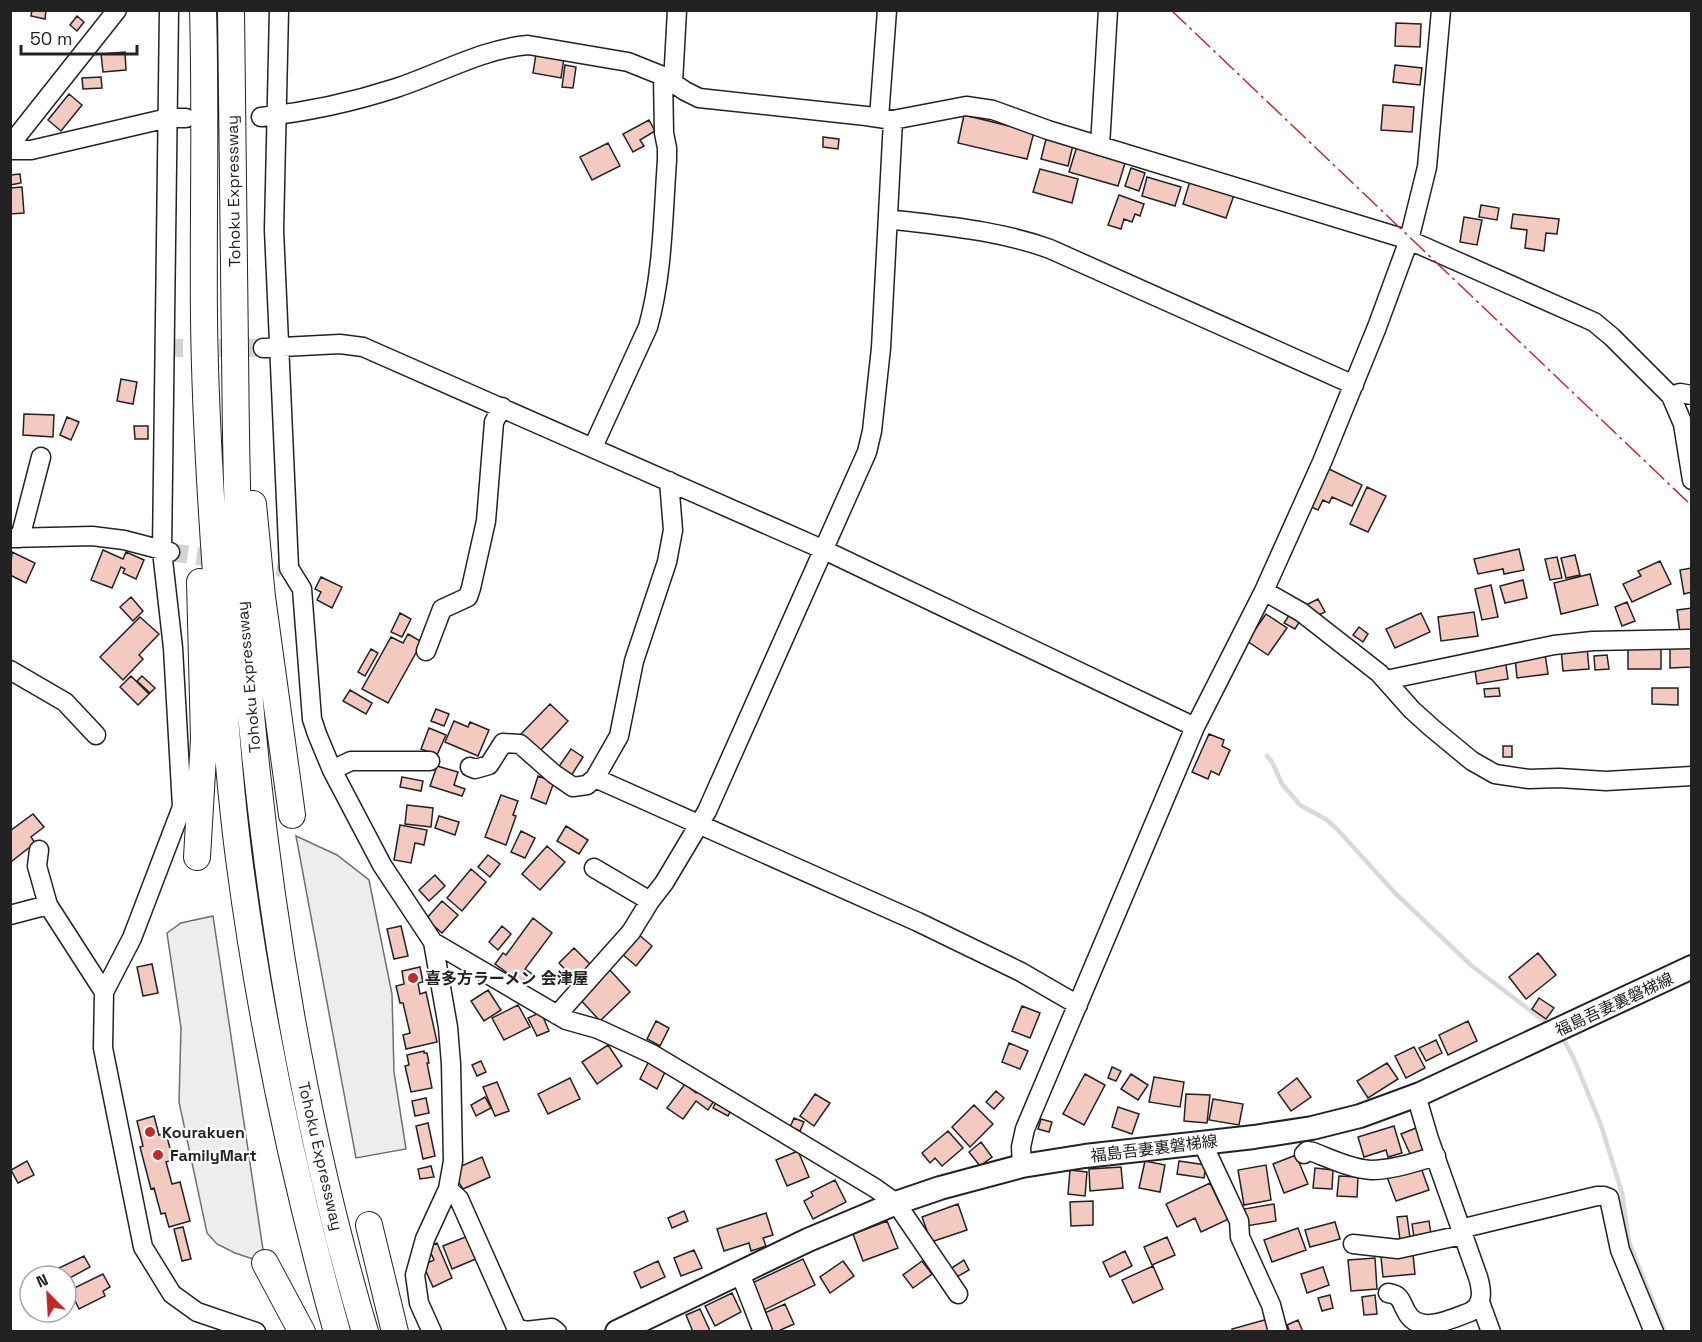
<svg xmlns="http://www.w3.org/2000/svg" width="1702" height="1342" font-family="'Space Grotesk','Noto Sans JP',sans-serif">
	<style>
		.parking { fill: #ededed; stroke: #6f6f6f; stroke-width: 1.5 }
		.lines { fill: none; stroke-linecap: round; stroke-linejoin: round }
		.stream { stroke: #d9d9d9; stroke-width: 4.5 }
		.building { fill: #f3c9c0; stroke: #222; stroke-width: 1.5 }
		.minor-tunnel { stroke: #d3d3d3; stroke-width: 18; stroke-dasharray: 18 9; stroke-linecap: butt }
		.minor-casing { stroke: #222; stroke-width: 21 }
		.major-casing { stroke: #222; stroke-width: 26 }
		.highway-casing { stroke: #222; stroke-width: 28 }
		.minor { stroke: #fff; stroke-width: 18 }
		.major { stroke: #fff; stroke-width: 22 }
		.highway { stroke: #fff; stroke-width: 26 }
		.power { stroke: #c62828; stroke-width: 1.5; stroke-dasharray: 21 4.5 3 4.5; stroke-linecap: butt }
		.poi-dot { fill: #c62828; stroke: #fff; stroke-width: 2 }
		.labels { text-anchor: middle; stroke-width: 4.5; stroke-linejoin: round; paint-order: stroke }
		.street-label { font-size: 16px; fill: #222; stroke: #fff }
		.poi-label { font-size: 16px; font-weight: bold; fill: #222; stroke: #fff; text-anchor: start }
	</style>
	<rect width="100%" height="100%" fill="#fff"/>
	<path class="parking" d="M 296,836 L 337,855 L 369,880 L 392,994 L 394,1072 L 406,1149 L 356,1158 Z
		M 213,916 L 265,1263 L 235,1253 L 217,1244 L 207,1233 L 179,1102 L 181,1028 L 167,933 L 181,923 Z"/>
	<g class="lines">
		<path class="stream" d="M 1267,756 L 1272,762 L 1282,784 L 1300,805 L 1327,820 L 1337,829 L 1395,893 L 1472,966 L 1548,1024
			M 1564,1040 L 1574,1059 L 1601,1125 L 1622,1193 L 1629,1242 L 1665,1332"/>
	</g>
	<path class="building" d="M 32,10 L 46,10 L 45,19 L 31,16 Z
		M 77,16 L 84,22 L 77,31 L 70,25 Z
		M 1396,23 L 1421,24 L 1420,47 L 1395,46 Z
		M 125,52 L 126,70 L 103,72 L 101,54 Z
		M 536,54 L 564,58 L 561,78 L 533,73 Z
		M 565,65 L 576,67 L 573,88 L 562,87 Z
		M 1395,65 L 1422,68 L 1420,85 L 1393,82 Z
		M 101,77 L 102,88 L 83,89 L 82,78 Z
		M 69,94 L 82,105 L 61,131 L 48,120 Z
		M 1383,105 L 1414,107 L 1412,132 L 1381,130 Z
		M 964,115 L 1034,132 L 1027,159 L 958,143 Z
		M 649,120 L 655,131 L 640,140 L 644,146 L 633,152 L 623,134 Z
		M 1047,135 L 1074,141 L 1068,166 L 1041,159 Z
		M 823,137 L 839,139 L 838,149 L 823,147 Z
		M 608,143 L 620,166 L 592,180 L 580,157 Z
		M 1077,146 L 1126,160 L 1118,186 L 1069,172 Z
		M 1131,168 L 1145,173 L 1139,191 L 1125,186 Z
		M 1040,169 L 1078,179 L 1072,203 L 1033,192 Z
		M 20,174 L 21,183 L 10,185 L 10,175 Z
		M 1147,177 L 1181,187 L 1175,206 L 1142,196 Z
		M 1190,181 L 1234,195 L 1226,218 L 1183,204 Z
		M 22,187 L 24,213 L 10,214 L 10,188 Z
		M 1119,195 L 1144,204 L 1140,216 L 1135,214 L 1132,222 L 1124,219 L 1121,229 L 1108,225 Z
		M 1481,205 L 1499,208 L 1497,220 L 1479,217 Z
		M 1513,214 L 1559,219 L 1557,234 L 1546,233 L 1544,251 L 1525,248 L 1527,230 L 1511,228 Z
		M 1464,217 L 1482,220 L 1477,245 L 1460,242 Z
		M 121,379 L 137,382 L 133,404 L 117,401 Z
		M 24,414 L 54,415 L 53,437 L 23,435 Z
		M 67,417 L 79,422 L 71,440 L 60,435 Z
		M 134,426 L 148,426 L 148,439 L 135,439 Z
		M 1325,467 L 1362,485 L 1352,506 L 1332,497 L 1329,503 L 1323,500 L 1318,510 L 1307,505 Z
		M 1367,487 L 1386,496 L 1368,532 L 1350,524 Z
		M 1519,549 L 1524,570 L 1504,574 L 1503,569 L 1478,574 L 1474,559 Z
		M 103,550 L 123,559 L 126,552 L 144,560 L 136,579 L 123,573 L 125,569 L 121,567 L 112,588 L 91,580 Z
		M 12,552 L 35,563 L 26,583 L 10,575 Z
		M 1575,555 L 1580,575 L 1566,578 L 1561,558 Z
		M 1557,557 L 1562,578 L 1550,580 L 1545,559 Z
		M 1660,561 L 1671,584 L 1632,602 L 1623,584 L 1641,576 L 1638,571 Z
		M 1692,568 L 1692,592 L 1684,594 L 1680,570 Z
		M 1590,574 L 1598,605 L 1561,614 L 1554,583 Z
		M 321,577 L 342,587 L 332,608 L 317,600 L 321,592 L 315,589 Z
		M 1523,580 L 1527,598 L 1505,603 L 1500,586 Z
		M 1491,585 L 1498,617 L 1482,620 L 1475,589 Z
		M 131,597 L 143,611 L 133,621 L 120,607 Z
		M 1318,599 L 1325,612 L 1313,618 L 1306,605 Z
		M 1627,602 L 1635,621 L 1622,626 L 1615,607 Z
		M 1692,608 L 1692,632 L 1680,633 L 1677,610 Z
		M 1474,612 L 1478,636 L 1441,641 L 1438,617 Z
		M 400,613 L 411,619 L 402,637 L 391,632 Z
		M 1421,613 L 1430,632 L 1395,648 L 1386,629 Z
		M 1266,614 L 1287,628 L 1268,655 L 1247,641 Z
		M 1290,614 L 1300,621 L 1295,629 L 1284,623 Z
		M 140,617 L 159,634 L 139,655 L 143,659 L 123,680 L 100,657 Z
		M 1359,627 L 1368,634 L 1363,642 L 1353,635 Z
		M 408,634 L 422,642 L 388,703 L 362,689 L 391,637 L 403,643 Z
		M 1692,642 L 1692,667 L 1670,668 L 1670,643 Z
		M 1587,647 L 1589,669 L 1563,671 L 1561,649 Z
		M 1628,647 L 1661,648 L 1661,669 L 1628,669 Z
		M 371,649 L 378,653 L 365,676 L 358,672 Z
		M 1545,654 L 1548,674 L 1517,678 L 1515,658 Z
		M 1607,655 L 1609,669 L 1595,670 L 1594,656 Z
		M 1505,659 L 1508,679 L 1477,684 L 1474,663 Z
		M 131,676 L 149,694 L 138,705 L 120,687 Z
		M 142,676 L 155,688 L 150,693 L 137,681 Z
		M 1499,688 L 1500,696 L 1485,697 L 1484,689 Z
		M 1652,688 L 1678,688 L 1678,705 L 1652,704 Z
		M 350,690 L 372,703 L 366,714 L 343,701 Z
		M 550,704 L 568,721 L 540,751 L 521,734 Z
		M 436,709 L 449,714 L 444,726 L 431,721 Z
		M 454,721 L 468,727 L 470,722 L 489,730 L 478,756 L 445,742 Z
		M 429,728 L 446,735 L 437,755 L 421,749 Z
		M 1209,734 L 1224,740 L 1222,746 L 1230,750 L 1219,775 L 1211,771 L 1208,779 L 1192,772 Z
		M 1503,746 L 1512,746 L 1512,757 L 1503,757 Z
		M 571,749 L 583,757 L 571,776 L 558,768 Z
		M 437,766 L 458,772 L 454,785 L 465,789 L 462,796 L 430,786 Z
		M 538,776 L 554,782 L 546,804 L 531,798 Z
		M 402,777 L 423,781 L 421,791 L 400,787 Z
		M 501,795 L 518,801 L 513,815 L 516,816 L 506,845 L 485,837 Z
		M 407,805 L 433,808 L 431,827 L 405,824 Z
		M 33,814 L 44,827 L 31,837 L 35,843 L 12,861 L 10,858 L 10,831 Z
		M 439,816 L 459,822 L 455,835 L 435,828 Z
		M 400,825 L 427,830 L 424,845 L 415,843 L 411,863 L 394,860 Z
		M 566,826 L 588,840 L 579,854 L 557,841 Z
		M 521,831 L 535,838 L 525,858 L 511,852 Z
		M 547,846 L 565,862 L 540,890 L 522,874 Z
		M 488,855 L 500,864 L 490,877 L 478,867 Z
		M 471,869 L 486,882 L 462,911 L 447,898 Z
		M 435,875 L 445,886 L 429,901 L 419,890 Z
		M 442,901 L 458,915 L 442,933 L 426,919 Z
		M 533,918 L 552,933 L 525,969 L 532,974 L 524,985 L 495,964 L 503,953 L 506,955 Z
		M 401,926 L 408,956 L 394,959 L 387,929 Z
		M 502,926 L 511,934 L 498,950 L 489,942 Z
		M 638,934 L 652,946 L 636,966 L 621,953 Z
		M 574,948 L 593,967 L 577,982 L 559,963 Z
		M 1538,953 L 1556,975 L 1526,999 L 1509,977 Z
		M 152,964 L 158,993 L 143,996 L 137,967 Z
		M 420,967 L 423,982 L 418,983 L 420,994 L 426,992 L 437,1042 L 406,1049 L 403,1035 L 410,1033 L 403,1003 L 400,1003 L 396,986 L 404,984 L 402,971 Z
		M 608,968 L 630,992 L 600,1021 L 578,997 Z
		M 488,990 L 501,1010 L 484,1021 L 471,1001 Z
		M 1539,998 L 1554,1008 L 1546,1019 L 1532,1009 Z
		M 518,1005 L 530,1027 L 504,1040 L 492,1018 Z
		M 1022,1006 L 1040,1013 L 1030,1038 L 1012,1031 Z
		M 541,1012 L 549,1031 L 537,1036 L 528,1018 Z
		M 656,1021 L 669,1028 L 660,1046 L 647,1039 Z
		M 1468,1021 L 1477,1041 L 1448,1055 L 1439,1035 Z
		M 1436,1040 L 1442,1053 L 1426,1061 L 1419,1048 Z
		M 1009,1043 L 1028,1051 L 1020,1069 L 1002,1062 Z
		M 608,1045 L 622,1066 L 597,1084 L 582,1062 Z
		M 1414,1047 L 1425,1068 L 1406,1078 L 1395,1056 Z
		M 424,1051 L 424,1053 L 427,1053 L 429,1063 L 427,1063 L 432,1088 L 411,1092 L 405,1066 L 409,1065 L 407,1055 Z
		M 481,1061 L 486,1072 L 477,1076 L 472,1065 Z
		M 649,1061 L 666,1070 L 657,1089 L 640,1079 Z
		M 1387,1063 L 1398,1079 L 1368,1098 L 1357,1081 Z
		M 1112,1067 L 1121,1071 L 1116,1081 L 1108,1078 Z
		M 1085,1074 L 1105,1085 L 1084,1125 L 1063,1114 Z
		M 1131,1074 L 1148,1085 L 1138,1100 L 1121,1089 Z
		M 1154,1077 L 1184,1082 L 1180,1107 L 1149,1102 Z
		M 570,1078 L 580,1099 L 548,1114 L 538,1094 Z
		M 1297,1078 L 1311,1097 L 1291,1111 L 1278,1093 Z
		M 497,1082 L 509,1111 L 495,1116 L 483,1087 Z
		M 685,1084 L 696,1093 L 698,1090 L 714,1101 L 708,1110 L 696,1101 L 683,1119 L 667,1108 Z
		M 996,1091 L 1004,1098 L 994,1109 L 986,1102 Z
		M 815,1094 L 830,1103 L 814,1126 L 800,1116 Z
		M 1186,1094 L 1210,1095 L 1207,1123 L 1184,1121 Z
		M 485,1097 L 491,1108 L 476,1116 L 471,1105 Z
		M 426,1098 L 429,1113 L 415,1116 L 412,1101 Z
		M 1213,1099 L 1243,1104 L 1239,1125 L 1209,1120 Z
		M 716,1102 L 731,1110 L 728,1116 L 713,1108 Z
		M 974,1105 L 993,1124 L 970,1147 L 952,1127 Z
		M 1118,1107 L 1139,1114 L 1132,1134 L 1112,1127 Z
		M 154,1116 L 159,1135 L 166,1133 L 173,1160 L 166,1162 L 172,1184 L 180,1182 L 190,1221 L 169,1227 L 165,1213 L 161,1214 L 154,1188 L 151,1189 L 140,1147 L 143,1146 L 137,1121 Z
		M 794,1118 L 804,1122 L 800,1131 L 790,1127 Z
		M 1041,1119 L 1052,1122 L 1049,1132 L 1038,1129 Z
		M 428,1123 L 435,1156 L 423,1159 L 416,1126 Z
		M 1394,1126 L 1402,1153 L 1388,1157 L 1386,1150 L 1364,1157 L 1358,1137 Z
		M 1416,1128 L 1427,1151 L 1412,1158 L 1401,1134 Z
		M 948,1131 L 963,1148 L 942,1166 L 935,1158 L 930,1163 L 922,1153 Z
		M 981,1142 L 992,1157 L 980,1166 L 969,1152 Z
		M 798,1151 L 809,1177 L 787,1186 L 776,1160 Z
		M 1296,1155 L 1308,1184 L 1284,1193 L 1273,1164 Z
		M 482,1157 L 490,1177 L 463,1189 L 457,1180 L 459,1167 Z
		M 27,1161 L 34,1175 L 18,1183 L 11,1170 Z
		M 1145,1161 L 1165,1165 L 1160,1192 L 1139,1188 Z
		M 1179,1161 L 1206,1165 L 1204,1178 L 1177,1174 Z
		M 1266,1165 L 1271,1200 L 1244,1205 L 1238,1170 Z
		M 1420,1165 L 1429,1190 L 1396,1201 L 1387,1177 Z
		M 431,1166 L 434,1177 L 420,1179 L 418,1169 Z
		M 1121,1167 L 1123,1188 L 1090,1191 L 1089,1169 Z
		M 1315,1168 L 1333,1170 L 1332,1189 L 1313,1188 Z
		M 1070,1170 L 1087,1172 L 1085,1196 L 1068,1194 Z
		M 1339,1176 L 1358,1177 L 1357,1197 L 1337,1196 Z
		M 835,1180 L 846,1202 L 813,1219 L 804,1201 L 813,1196 L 811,1192 Z
		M 1210,1183 L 1220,1204 L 1225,1201 L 1233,1217 L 1201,1232 L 1195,1218 L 1177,1227 L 1166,1204 Z
		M 1093,1201 L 1093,1225 L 1071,1226 L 1070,1202 Z
		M 958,1204 L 967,1230 L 931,1242 L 922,1217 Z
		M 1274,1204 L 1276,1221 L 1246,1226 L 1244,1209 Z
		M 684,1211 L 688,1221 L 672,1228 L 668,1218 Z
		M 766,1213 L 773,1235 L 763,1238 L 766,1246 L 751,1251 L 749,1243 L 724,1251 L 717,1229 Z
		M 1407,1216 L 1410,1238 L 1400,1240 L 1397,1217 Z
		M 887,1221 L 898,1248 L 863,1261 L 853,1234 Z
		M 1429,1221 L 1431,1234 L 1414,1237 L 1412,1224 Z
		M 1335,1222 L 1340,1239 L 1310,1247 L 1305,1230 Z
		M 183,1227 L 191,1259 L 182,1261 L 174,1229 Z
		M 1298,1228 L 1306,1250 L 1272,1262 L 1264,1240 Z
		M 468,1236 L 478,1258 L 452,1269 L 443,1246 Z
		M 1167,1237 L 1175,1255 L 1152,1265 L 1144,1247 Z
		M 437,1243 L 452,1278 L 433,1287 L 423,1265 L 434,1260 L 428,1247 Z
		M 694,1250 L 702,1268 L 681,1276 L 674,1258 Z
		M 1125,1251 L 1132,1266 L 1110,1277 L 1103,1262 Z
		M 1413,1254 L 1415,1274 L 1383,1277 L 1381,1257 Z
		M 84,1256 L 90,1267 L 66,1280 L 66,1276 L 63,1276 L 59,1268 Z
		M 1375,1258 L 1377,1289 L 1351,1291 L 1348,1260 Z
		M 803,1259 L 815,1285 L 762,1311 L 750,1284 Z
		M 964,1260 L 969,1270 L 955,1278 L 950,1269 Z
		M 658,1261 L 665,1277 L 641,1288 L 634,1272 Z
		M 843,1261 L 854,1276 L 830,1293 L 820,1277 Z
		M 922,1261 L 932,1274 L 913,1288 L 903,1275 Z
		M 1153,1266 L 1163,1289 L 1133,1303 L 1122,1280 Z
		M 1323,1267 L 1329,1285 L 1307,1293 L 1301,1274 Z
		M 103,1274 L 110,1287 L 103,1291 L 105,1296 L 79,1309 L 70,1290 Z
		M 732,1293 L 741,1312 L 715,1326 L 705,1306 Z
		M 1330,1295 L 1333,1308 L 1322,1311 L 1318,1298 Z
		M 1375,1295 L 1377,1314 L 1364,1315 L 1362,1297 Z
		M 785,1304 L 794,1324 L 776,1332 L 770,1332 L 762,1314 Z
		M 700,1309 L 710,1331 L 708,1332 L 693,1332 L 686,1315 Z
		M 1268,1319 L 1271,1332 L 1232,1332 L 1232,1329 Z
		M 1298,1320 L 1303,1332 L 1290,1332 L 1287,1325 Z"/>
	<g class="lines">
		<path class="minor-tunnel" d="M 165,348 L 263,348
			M 170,552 L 281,568"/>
		<defs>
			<path id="minor" d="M 169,10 L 162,551 L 173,648 L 182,807 L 132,938 L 104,992 L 103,1048 L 143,1247 L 172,1294 L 197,1312 L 256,1332
				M 279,10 L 274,230 L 289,568 L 302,589 L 312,719 L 317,734 L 332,770 L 382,865 L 433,942 L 566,1020 L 598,1029 L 652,1054 L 875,1188 L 896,1203 L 958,1294
				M 673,83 L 677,10
				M 261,117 C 306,112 353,102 396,88 C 439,74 482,49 528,45 L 628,62 L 663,76 L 685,91 L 699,98 L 866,116 L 893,120 L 966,106 L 993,110 L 1048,130 L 1409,240 L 1594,322 L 1612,337 L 1671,396 L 1683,424 L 1692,480
				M 879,118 L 887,10
				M 10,145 L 117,10
				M 1100,146 L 1108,10
				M 10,150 L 31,150 L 168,118 L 186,118
				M 888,219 C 943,226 998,230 1050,249 L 1354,385
				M 263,348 L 340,344 L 363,347 L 822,549 L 1195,727
				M 1671,396 L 1680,393 L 1692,395
				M 593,447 L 648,327 C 663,274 663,215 667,160 L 667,148 L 664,133 L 663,76
				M 10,538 L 92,536 L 124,540 L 170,552
				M 20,538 L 41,457
				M 1264,591 L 1301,612 L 1379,673 L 1412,710 L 1432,728 L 1472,761 L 1495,774 L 1529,779 L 1559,778 L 1606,781 L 1692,776
				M 426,651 L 442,609 L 468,597 L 471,588 L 486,521 L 494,422 L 502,407
				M 10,670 L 65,702 L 96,735
				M 1386,680 L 1554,645 L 1593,641 L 1692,639
				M 470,767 L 475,769 L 489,765 L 503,743 L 520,744 L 554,774 L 573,787 L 587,785 L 595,778 L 918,922 L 1021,972 L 1078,1005
				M 332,770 L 351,761 L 430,761
				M 595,778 L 619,736 L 634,661 L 667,562 L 673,530 L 669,481
				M 39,850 L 37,866 L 48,905 L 104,992
				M 594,868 L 650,901
				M 10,915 L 48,905
				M 557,1015 L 631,932 L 650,901 L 664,883 L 707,811 L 867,452 L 872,431 L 881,348 L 893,120
				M 1202,1142 L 1239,1221 L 1240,1237 L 1271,1305 L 1278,1332
				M 1304,1154 L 1307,1151 L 1313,1152 C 1331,1159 1352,1169 1371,1170 C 1393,1170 1415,1162 1436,1156
				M 1022,1166 L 1021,1147 L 1025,1129 L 1195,727 L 1264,591 L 1322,462 L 1377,327 L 1409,240 L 1427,167 L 1441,10
				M 448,1189 L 459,1199 L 516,1327 L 525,1331 L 552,1328 L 557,1332
				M 1460,1229 L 1597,1196 L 1604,1196 L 1609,1198 L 1620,1250 L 1654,1332
				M 1353,1244 L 1398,1249 L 1462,1235
				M 740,1273 L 763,1332
				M 1388,1293 C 1401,1295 1400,1300 1406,1311 C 1418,1336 1451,1319 1470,1312 C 1484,1305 1482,1290 1478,1277 L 1429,1139 L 1416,1095
				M 1480,1302 L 1491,1332
				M 432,1332 L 419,1303 L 415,1275 L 425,1239 L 448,1189 L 453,1161 L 451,1064 L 448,1027 L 433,942"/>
			<path id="major" d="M 617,1332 L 808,1240 L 896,1203 L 940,1188 L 1022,1166 L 1085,1156 L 1254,1137 L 1312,1128 L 1360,1116 L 1420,1094 L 1692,967"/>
			<path id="highway" d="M 203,10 C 206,113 203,216 204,319 C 205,403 210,488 216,573 C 222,671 227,769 240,866 C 261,1023 294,1179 337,1332
				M 231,10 C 232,124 233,238 235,352 C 236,430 236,508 241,586 C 257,838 293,1089 365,1332
				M 253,504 L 262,597 L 292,815
				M 197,857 L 204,739 L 200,582
				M 369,1225 L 395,1332
				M 265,1263 L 302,1332"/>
		</defs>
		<use href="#minor" class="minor-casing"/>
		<use href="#major" class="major-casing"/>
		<use href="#highway" class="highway-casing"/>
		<use href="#minor" class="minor"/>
		<use href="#major" class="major"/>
		<use href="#highway" class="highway"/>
		<path class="power" d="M 1171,10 L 1692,506"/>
	</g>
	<g class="poi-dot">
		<circle cx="413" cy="978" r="6"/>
		<circle cx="150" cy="1132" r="6"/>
		<circle cx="158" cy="1155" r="6"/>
	</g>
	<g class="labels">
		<g class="street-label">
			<text transform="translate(233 191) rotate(-91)" y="6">Tohoku Expressway</text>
			<text transform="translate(248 677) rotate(-95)" y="6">Tohoku Expressway</text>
			<text transform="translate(1614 1004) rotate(-25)" y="6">福島吾妻裏磐梯線</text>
			<text transform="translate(1154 1148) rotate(-7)" y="6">福島吾妻裏磐梯線</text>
			<text transform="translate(321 1156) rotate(77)" y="6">Tohoku Expressway</text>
		</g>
		<g class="poi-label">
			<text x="425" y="984">喜多方ラーメン 会津屋</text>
			<text x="162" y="1138">Kourakuen</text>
			<text x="170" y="1161">FamilyMart</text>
		</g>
	</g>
	<rect width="1702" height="1342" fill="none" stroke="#222222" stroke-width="24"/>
	<g transform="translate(48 1294) rotate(336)"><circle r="28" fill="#ffffff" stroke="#a7a7a7" stroke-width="1.5"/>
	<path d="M0-4.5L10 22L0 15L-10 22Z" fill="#c62828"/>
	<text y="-9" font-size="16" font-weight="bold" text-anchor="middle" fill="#222222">N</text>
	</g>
	<path d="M21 45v9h116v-9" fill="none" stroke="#222222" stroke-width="3"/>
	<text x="30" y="45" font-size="18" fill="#222222" stroke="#ffffff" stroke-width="4.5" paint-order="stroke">50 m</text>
</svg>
